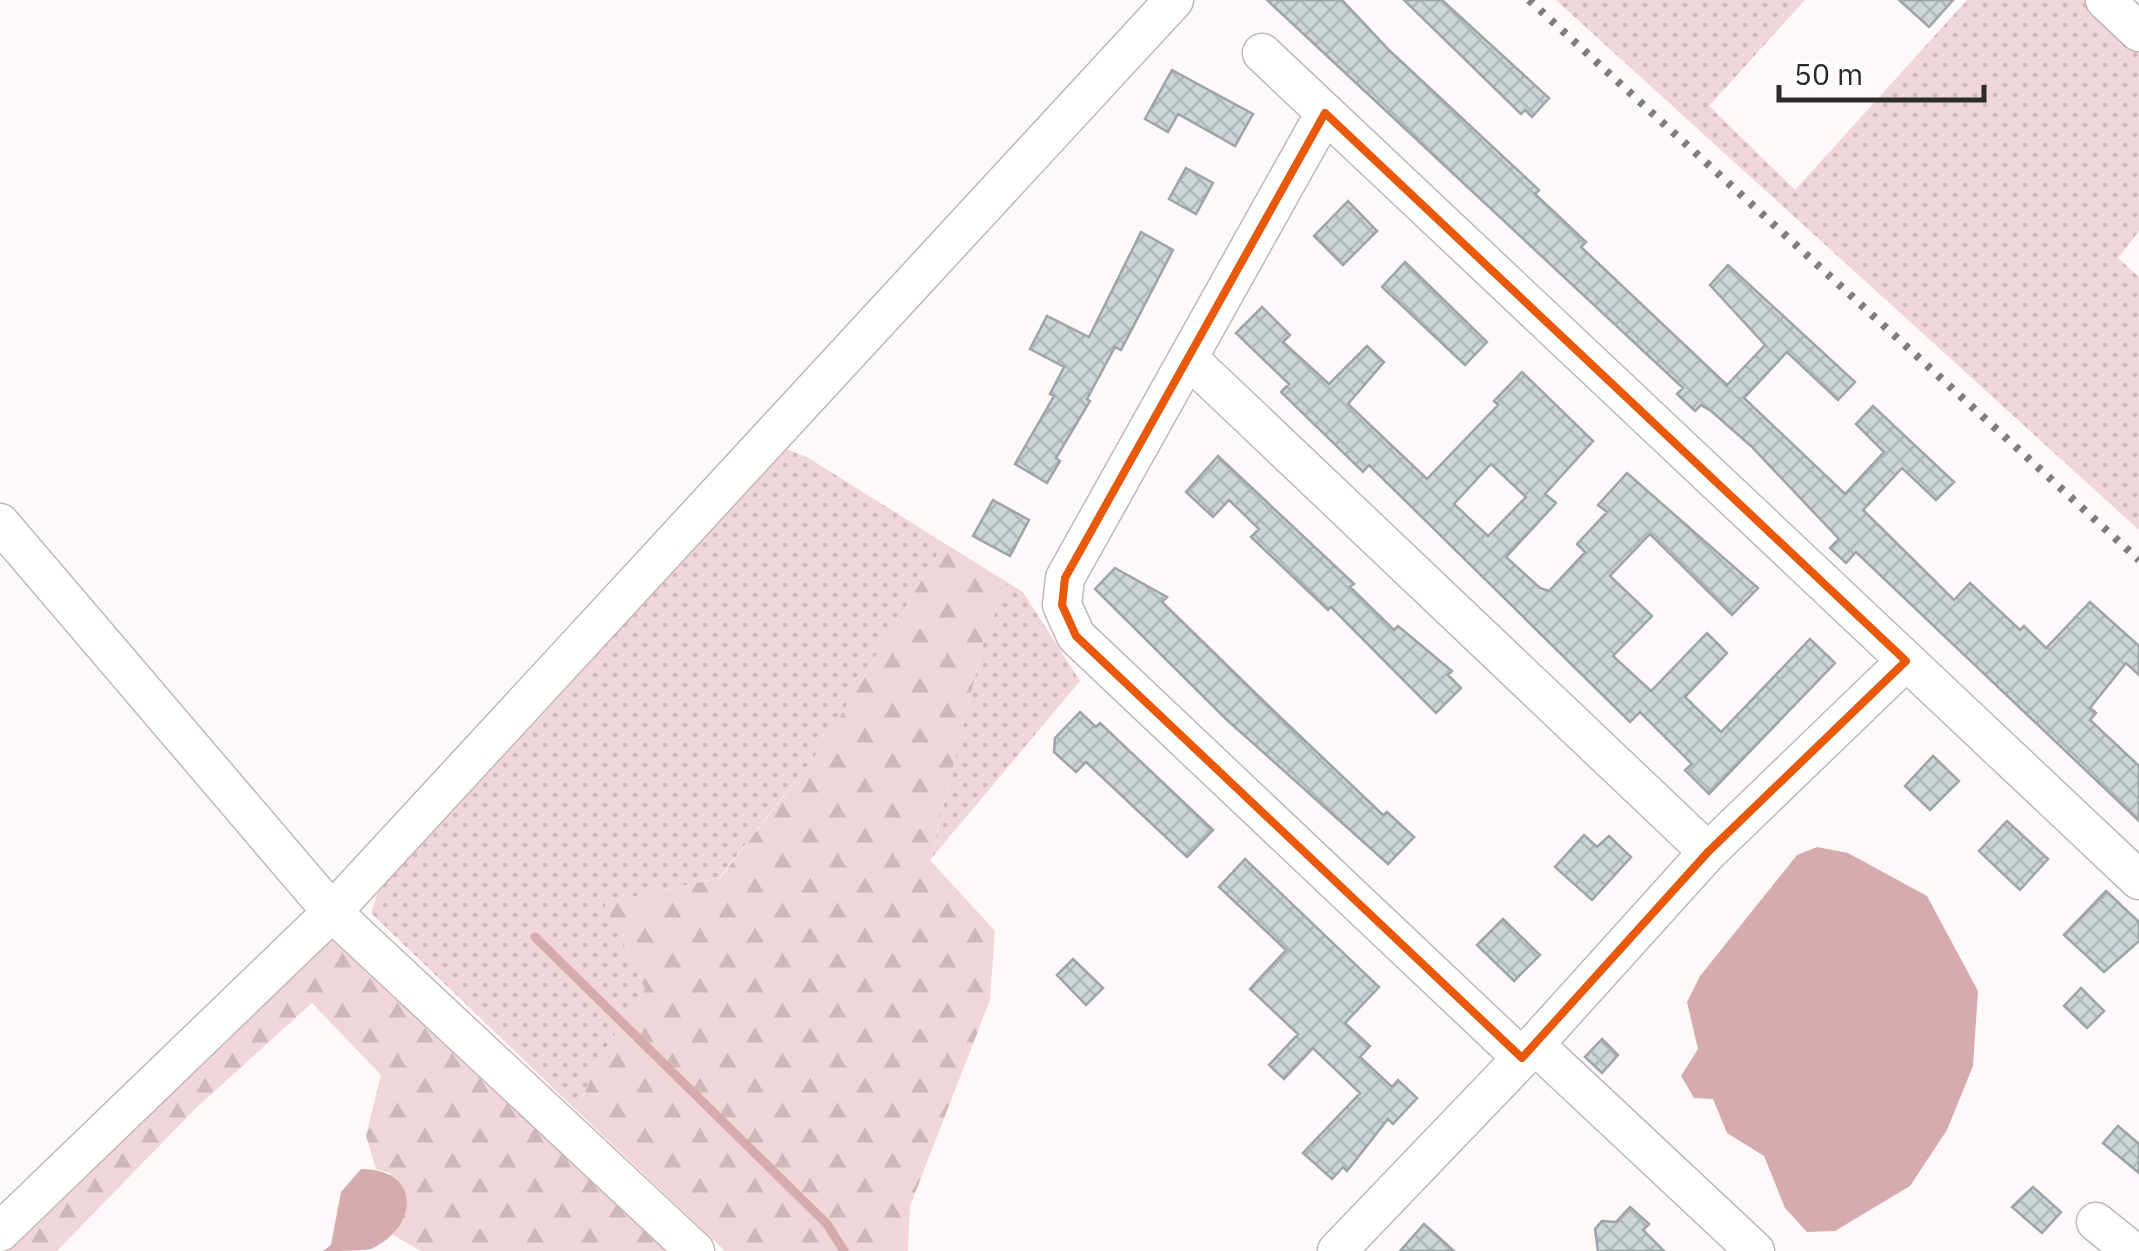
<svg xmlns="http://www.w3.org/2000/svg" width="2139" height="1251" font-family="'IBM Plex Sans',sans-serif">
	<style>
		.grass { fill: url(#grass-dots) }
		.forest { fill: url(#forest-firs) }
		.water { fill: #d6abb0 }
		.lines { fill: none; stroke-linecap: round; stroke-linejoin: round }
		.stream { stroke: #d6abb0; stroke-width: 9 }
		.building { fill: url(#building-cross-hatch); stroke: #9da5a9; stroke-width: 2.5; fill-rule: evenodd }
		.minor-casing { stroke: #c2b8b9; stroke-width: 41 }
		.minor { stroke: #fff; stroke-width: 38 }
		.rail { stroke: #807c7c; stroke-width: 8; stroke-dasharray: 5 10; stroke-linecap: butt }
		.marked { fill: none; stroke: #e8590c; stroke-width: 8; stroke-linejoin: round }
	</style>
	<defs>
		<pattern id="grass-dots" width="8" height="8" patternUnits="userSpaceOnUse" patternTransform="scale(2.5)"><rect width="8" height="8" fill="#f1d6d9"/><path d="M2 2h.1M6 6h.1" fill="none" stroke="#cfb8ba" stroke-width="1.8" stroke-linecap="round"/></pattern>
		<pattern id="forest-firs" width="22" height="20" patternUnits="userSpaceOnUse" patternTransform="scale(2.5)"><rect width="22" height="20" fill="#f1d6d9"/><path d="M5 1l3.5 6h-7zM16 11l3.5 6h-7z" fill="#cfb8ba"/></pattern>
		<pattern id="building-cross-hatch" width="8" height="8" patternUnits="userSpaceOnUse" patternTransform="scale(2.5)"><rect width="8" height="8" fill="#cdd5d9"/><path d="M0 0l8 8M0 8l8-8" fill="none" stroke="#b0b7ba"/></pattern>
	</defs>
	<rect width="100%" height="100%" fill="#fef8f9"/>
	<path class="grass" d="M 1556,0 L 1805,0 L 1709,106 L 1795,190 L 1967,0 L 2085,0 L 2139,51 L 2139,231 L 2118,258 L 2139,277 L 2139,530 Z
		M 783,448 L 807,457 L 944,543 L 821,748 L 719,878 L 605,903 L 645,989 L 600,1057 L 577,1111 L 371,913 L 379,889 Z
		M 1007,582 L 1023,592 L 1080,681 L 930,860 L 984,640 Z"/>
	<path class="forest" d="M 944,543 L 1007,582 L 984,640 L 930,860 L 995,931 L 990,1000 L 910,1206 L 908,1251 L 725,1251 L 577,1111 L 600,1057 L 645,989 L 604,903 L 720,878 L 821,748 Z
		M 333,926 L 671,1251 L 421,1251 L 393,1235 L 405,1214 L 390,1173 L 376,1169 L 366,1136 L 381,1075 L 312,1003 L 195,1109 L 57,1251 L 0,1251 L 0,1244 Z"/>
	<path class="water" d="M 1817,847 L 1848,853 L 1927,896 L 1978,991 L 1973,1066 L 1947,1130 L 1910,1186 L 1835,1231 L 1807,1232 L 1785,1208 L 1764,1156 L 1727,1133 L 1713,1099 L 1694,1098 L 1681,1076 L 1698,1049 L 1687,1002 L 1700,976 L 1797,855 Z
		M 361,1169 C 423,1169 418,1228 371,1249 C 357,1251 337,1251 323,1251 L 331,1245 L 341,1192 Z"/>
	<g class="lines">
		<path class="stream" d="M 535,937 L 827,1224 L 844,1251"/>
	</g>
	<path class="building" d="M 1267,0 L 1342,0 L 1390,51 L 1539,190 L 1535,194 L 1586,242 L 1581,247 L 1727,385 L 1765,345 L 1710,285 L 1728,265 L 1855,382 L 1838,400 L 1787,352 L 1744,398 L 1845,494 L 1884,452 L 1856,424 L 1873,406 L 1954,482 L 1936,500 L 1902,468 L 1863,510 L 1954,600 L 1970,583 L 2020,630 L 2024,626 L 2046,648 L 2090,602 L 2139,646 L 2139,675 L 2126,663 L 2090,708 L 2096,713 L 2090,720 L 2139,766 L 2139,821 L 1856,552 L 1846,563 L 1830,548 L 1839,539 L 1751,446 L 1711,411 L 1701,405 L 1695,411 L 1677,394 L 1683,388 Z
		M 1404,0 L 1442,0 L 1549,98 L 1532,117 L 1525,110 L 1521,114 Z
		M 1899,0 L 1953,0 L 1929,27 Z
		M 1172,70 L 1253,114 L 1235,146 L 1178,114 L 1168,132 L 1145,119 Z
		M 1186,168 L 1213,183 L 1196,214 L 1169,199 Z
		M 1348,201 L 1377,231 L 1343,265 L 1314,236 Z
		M 1141,232 L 1173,250 L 1121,350 L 1115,347 L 1087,399 L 1090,401 L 1056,458 L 1060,461 L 1047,483 L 1015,464 L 1054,396 L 1050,394 L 1064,367 L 1030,349 L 1047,316 L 1089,337 Z
		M 1405,262 L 1487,342 L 1465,365 L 1382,287 Z
		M 1262,307 L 1290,335 L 1283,342 L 1329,384 L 1367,346 L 1384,362 L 1348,404 L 1427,479 L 1498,405 L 1494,401 L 1522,372 L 1593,441 L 1545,494 L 1556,503 L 1506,557 L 1540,588 L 1549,591 L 1585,552 L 1577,544 L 1607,512 L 1598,505 L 1627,473 L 1758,588 L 1732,615 L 1650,534 L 1610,576 L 1652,616 L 1613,656 L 1651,691 L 1707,633 L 1727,653 L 1685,697 L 1721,732 L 1810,639 L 1835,663 L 1709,794 L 1685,770 L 1692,764 L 1640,712 L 1630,722 L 1369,465 L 1363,472 L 1281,392 L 1289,384 L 1236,333 ZM 1491,464 L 1526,497 L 1488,536 L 1454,504 Z
		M 1218,456 L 1354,584 L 1350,587 L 1394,630 L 1398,626 L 1452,671 L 1448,675 L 1461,688 L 1436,713 L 1331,607 L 1328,610 L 1251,537 L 1259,529 L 1229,500 L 1213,517 L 1186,492 Z
		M 993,500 L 1029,520 L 1010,556 L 973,536 Z
		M 1115,568 L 1167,597 L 1162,602 L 1279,716 L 1383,815 L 1387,812 L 1414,837 L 1388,864 L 1226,719 L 1095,589 Z
		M 1080,712 L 1096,727 L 1100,723 L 1213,830 L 1187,857 L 1086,762 L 1076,772 L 1054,752 L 1055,738 Z
		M 1933,756 L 1959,781 L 1930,810 L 1905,786 Z
		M 2007,821 L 2048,859 L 2020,890 L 1979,851 Z
		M 1584,835 L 1597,847 L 1609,836 L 1631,857 L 1592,900 L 1555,867 Z
		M 1245,859 L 1379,987 L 1345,1023 L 1370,1046 L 1360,1057 L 1392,1087 L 1398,1080 L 1417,1098 L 1393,1124 L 1388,1119 L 1347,1171 L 1343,1167 L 1332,1179 L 1303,1153 L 1360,1093 L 1313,1048 L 1284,1079 L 1269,1065 L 1298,1034 L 1250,989 L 1286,950 L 1219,887 Z
		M 2106,891 L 2139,922 L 2139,941 L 2104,972 L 2064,935 Z
		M 1503,919 L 1540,955 L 1514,981 L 1477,945 Z
		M 1073,959 L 1103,988 L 1086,1005 L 1057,975 Z
		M 2081,988 L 2104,1011 L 2087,1028 L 2064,1006 Z
		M 1602,1039 L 1618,1055 L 1602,1073 L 1585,1057 Z
		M 2118,1126 L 2139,1144 L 2139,1173 L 2103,1143 Z
		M 2033,1187 L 2061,1212 L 2042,1233 L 2012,1207 Z
		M 1630,1207 L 1649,1224 L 1643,1230 L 1664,1251 L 1598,1251 L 1595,1229 L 1602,1221 L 1616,1222 Z
		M 1424,1224 L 1454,1251 L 1400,1251 Z"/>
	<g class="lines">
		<defs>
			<path id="minor" d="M 2105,0 L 2139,32
				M 1262,53 L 2139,880
				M 1325,113 L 1065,578 L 1062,605 L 1076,636 L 1522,1058
				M 1188,358 L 1708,852
				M 0,523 L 332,912 L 695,1251
				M 1534,1044 L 1755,1251
				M 2096,1222 L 2132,1251
				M 0,1232 L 332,912 L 1174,0
				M 1337,1251 L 1522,1058 L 1708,852 L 1906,661"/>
		</defs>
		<use href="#minor" class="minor-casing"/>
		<use href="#minor" class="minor"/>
		<path class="rail" d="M 1529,0 L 2139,560"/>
	</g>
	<path class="marked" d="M 1325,113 L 1906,661 L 1708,852 L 1522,1058 L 1076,636 L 1062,605 L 1065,578 Z"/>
	<path d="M1779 85v15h205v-15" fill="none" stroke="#2e2a2a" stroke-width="5"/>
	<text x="1794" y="85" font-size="30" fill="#2e2a2a" stroke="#ffffff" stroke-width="8" paint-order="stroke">50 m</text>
</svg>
